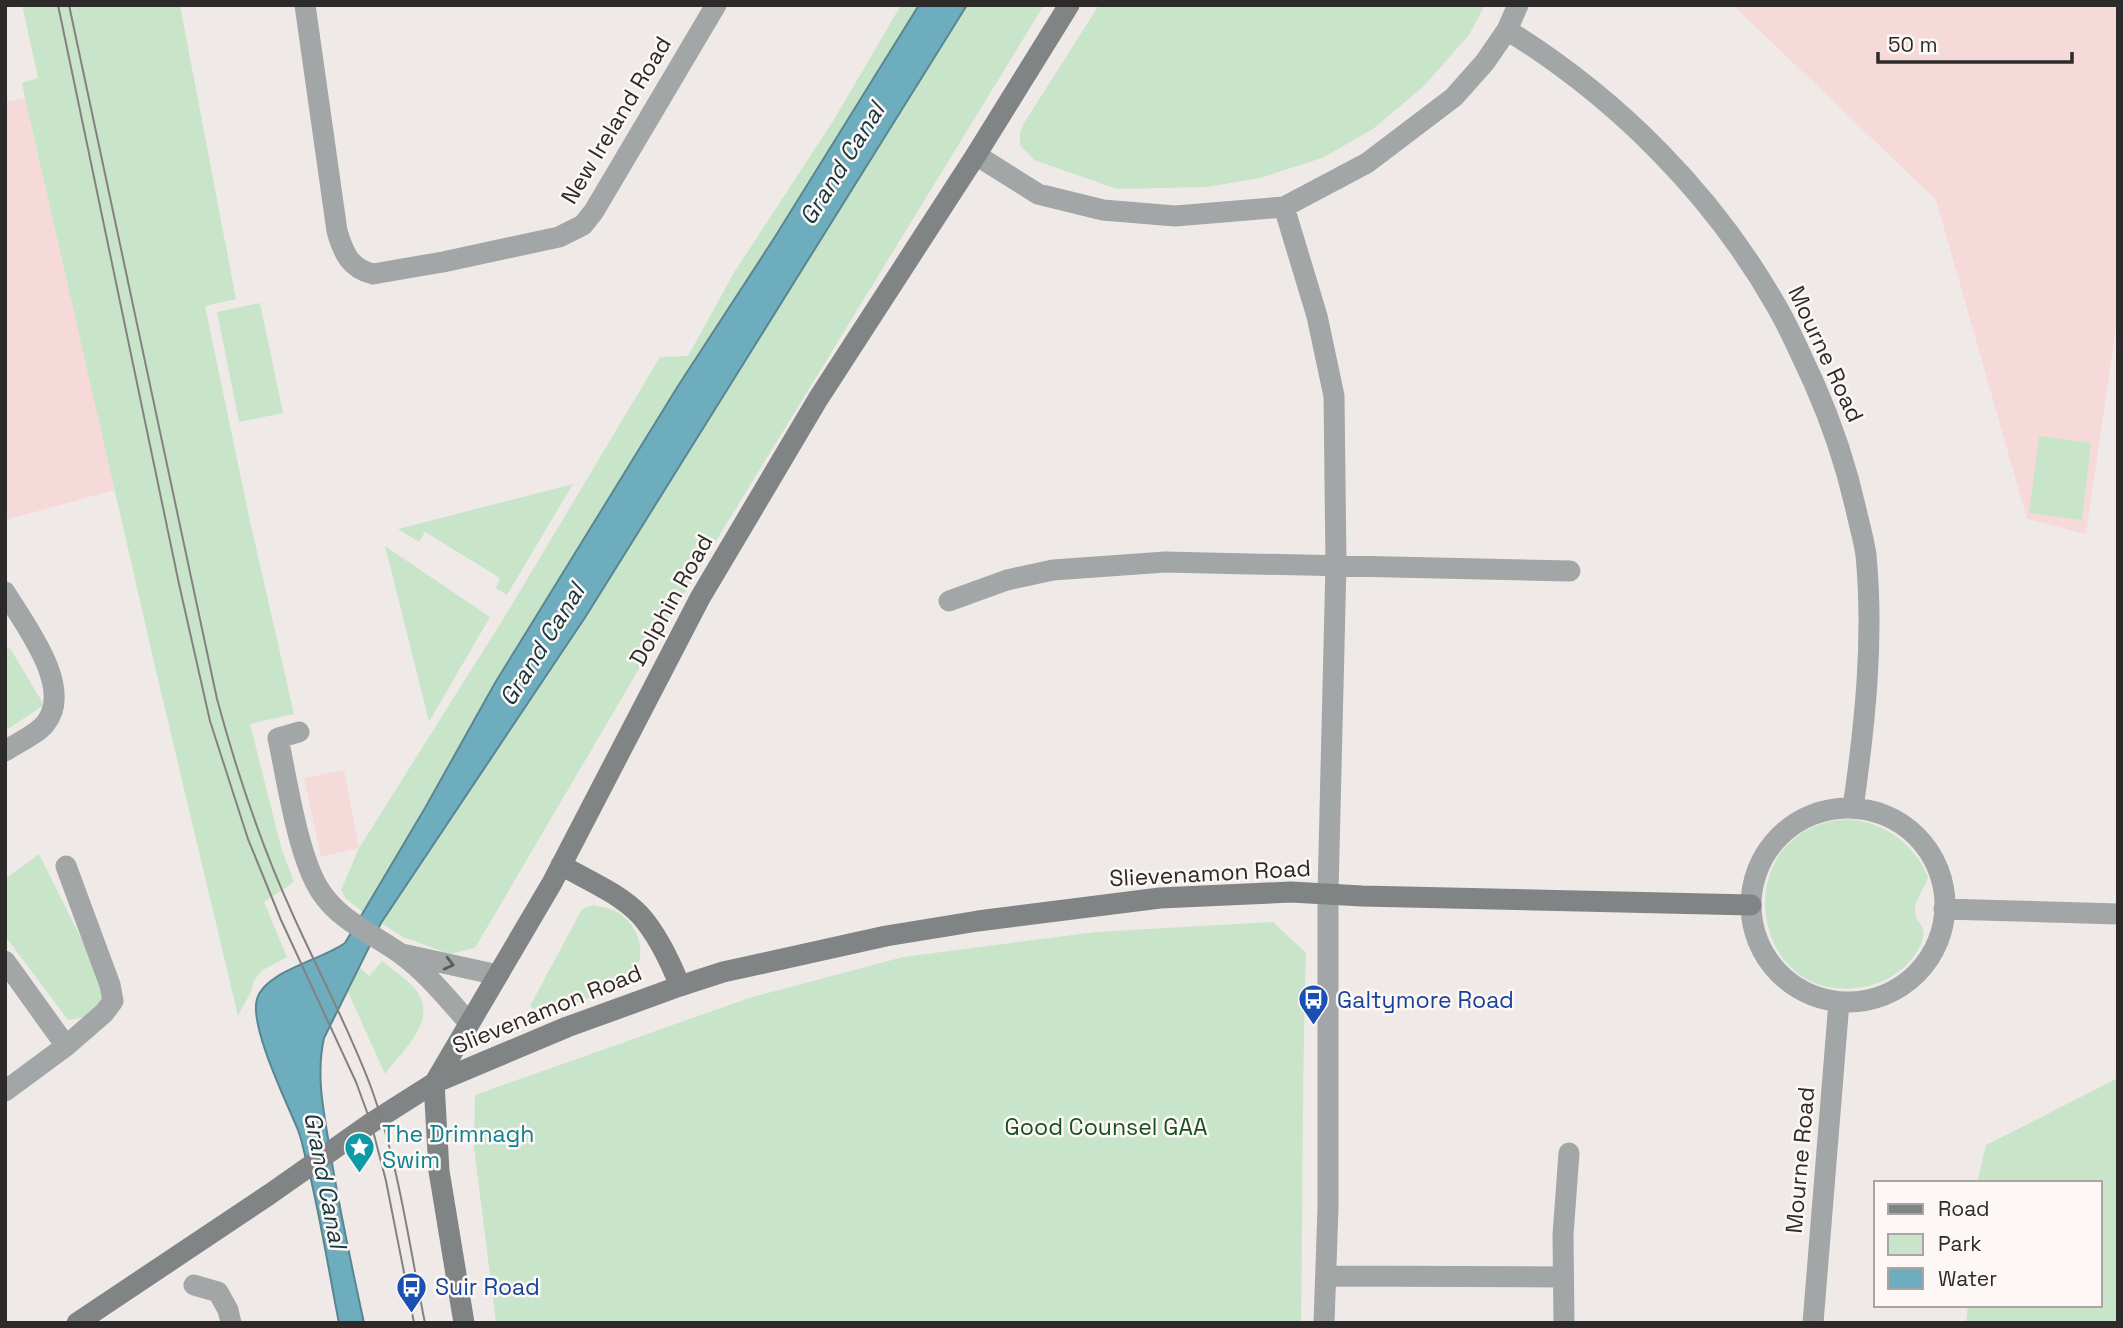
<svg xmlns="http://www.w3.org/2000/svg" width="2123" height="1328" font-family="'Space Grotesk',sans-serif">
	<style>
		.industrial { fill: #f5dad9 }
		.green { fill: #c9e5c9 }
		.water { fill: #6eadbe; stroke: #5a8692; stroke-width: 2 }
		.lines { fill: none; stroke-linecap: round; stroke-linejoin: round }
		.street { stroke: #a3a6a6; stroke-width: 21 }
		.secondary { stroke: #818485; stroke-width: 21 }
		.tram { stroke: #858180; stroke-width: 2 }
		.oneway { stroke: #5c5c5c }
		.labels { text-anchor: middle; stroke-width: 5; stroke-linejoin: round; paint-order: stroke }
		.street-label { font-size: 23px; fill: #2d2b2a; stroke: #fdf7f5 }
		.transit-label { font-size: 23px; fill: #164399; stroke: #fdf7f5; text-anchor: start }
		.park-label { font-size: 23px; fill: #164f1e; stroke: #fdf7f5 }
		.culture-label { font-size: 23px; fill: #0d838f; stroke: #fdf7f5; text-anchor: start }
		.water-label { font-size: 24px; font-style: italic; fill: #15343c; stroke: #fdf7f5 }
	</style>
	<rect width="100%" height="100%" fill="#efeae8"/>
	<path class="industrial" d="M 1733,5 L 2118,5 L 2118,314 L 2086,534 L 2027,519 L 1936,200 Z
		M 25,98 L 115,490 L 5,520 L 5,102 Z
		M 344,770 L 359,848 L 321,857 L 304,778 Z"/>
	<path class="green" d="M 22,5 L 180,5 L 236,299 L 205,306 L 250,521 L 294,714 L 250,724 L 281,847 L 294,882 L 264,902 L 287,957 L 261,971 L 253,982 L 252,990 L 238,1016 L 156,671 L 25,98 L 22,83 L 38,78 Z
		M 901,5 L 919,5 L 773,240 L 678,386 L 495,683 L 364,913 L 346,899 L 341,890 L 359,848 L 502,621 L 660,357 L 688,356 L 735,271 L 835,118 Z
		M 967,5 L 1044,5 L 670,616 L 475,948 L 450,954 L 403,937 L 381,923 L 586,616 Z
		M 1099,5 L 1485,5 L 1469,35 L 1423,87 L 1373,129 L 1322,158 L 1260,178 L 1207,187 L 1117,189 L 1034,160 L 1020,145 L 1020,133 L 1024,123 Z
		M 260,303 L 283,413 L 239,422 L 217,312 Z
		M 2039,436 L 2091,443 L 2082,520 L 2029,513 Z
		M 573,484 L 507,595 L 496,588 L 500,578 L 425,532 L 419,542 L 398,529 Z
		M 385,546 L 490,617 L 429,722 Z
		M 10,648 L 44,705 L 5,731 L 5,650 Z
		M 1850,819 C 1886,824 1914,843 1928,877 C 1925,889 1914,899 1915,912 C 1916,924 1928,926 1922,941 C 1915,962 1893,979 1872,985 C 1749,1018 1720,825 1850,819 Z
		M 39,854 L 107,990 L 100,1015 L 68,1020 L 5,936 L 5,879 Z
		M 593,905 C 601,907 612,908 619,913 C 641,928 649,958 629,978 C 618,990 557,1009 539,1017 L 530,1006 L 582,909 Z
		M 1273,922 L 1306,953 C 1302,1076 1303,1199 1301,1323 L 496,1323 L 474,1148 L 475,1095 L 749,998 L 903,957 L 1096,932 Z
		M 382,961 C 393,970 407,979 416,990 C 439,1020 403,1050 385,1074 L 348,992 L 358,966 L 369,976 Z
		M 2118,1078 L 2118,1323 L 1966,1323 L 1968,1305 L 2100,1305 L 2100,1183 L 1977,1183 L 1986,1145 Z"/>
	<path class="water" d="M 919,5 L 967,5 L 586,616 L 381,923 L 324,1038 C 316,1074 323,1108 329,1144 C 338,1204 351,1263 364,1323 L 339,1323 C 329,1272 321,1221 309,1171 C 305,1158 303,1143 298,1130 C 287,1103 249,1026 257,999 C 265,971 322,960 345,943 L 425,808 L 495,683 L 678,386 L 773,240 Z"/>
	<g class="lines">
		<path class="street" d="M 305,5 L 337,231 C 343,252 350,269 373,274 L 443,262 L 559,237 L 583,225 L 594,211 L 716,5
			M 1507,30 C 1617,98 1713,194 1777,307 C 1791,331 1802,358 1814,383 C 1833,426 1847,468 1857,514 C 1860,527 1864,541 1866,555 C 1874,640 1865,724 1853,808
			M 976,155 L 1038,194 L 1103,210 L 1175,216 L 1284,207 L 1367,163 L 1454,97 L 1485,62 L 1507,30 L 1518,5
			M 1284,207 L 1317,316 L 1334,396 L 1336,564 L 1328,893 L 1328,1208 L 1324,1323
			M 5,592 C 24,624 75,688 45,724 C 36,735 17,743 5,751
			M 949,601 L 1007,580 L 1053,570 L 1165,562 L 1570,571
			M 299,732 L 278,738 C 287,780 298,858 321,892 C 340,921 375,935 401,954 C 427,973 448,999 469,1023
			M1751 905a97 97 0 1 1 194 0a97 97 0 1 1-194 0Z
			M 1944,909 L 2118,914
			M 402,954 L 498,975
			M 5,961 L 66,1046 L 104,1013 L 113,1001 L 110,985 L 66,866
			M 5,1091 L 66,1046
			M 1327,1276 L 1562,1277
			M 194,1285 L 218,1292 L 228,1310 L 231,1323
			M 1564,1323 L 1563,1235 L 1569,1153
			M 1813,1323 L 1839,1002"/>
		<path class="secondary" d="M 561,865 C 587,880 619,893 640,915 C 658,935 670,961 680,986
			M 435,1082 L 552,883 L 700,598 L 818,399 L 976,155 L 1069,5
			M 434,1083 L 439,1171 L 464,1323
			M 77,1323 L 270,1194 L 371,1123 L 434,1083 L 567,1027 L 680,986 L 723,972 L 886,936 L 978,921 L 1160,898 L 1291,892 L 1362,896 L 1751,905"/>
		<path class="tram" d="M 58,5 L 179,584 L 210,721 L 248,839 L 281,920 L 356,1082 L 371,1123 L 386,1181 L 414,1323
			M 69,5 L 217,699 C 237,773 261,845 293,915 C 319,973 350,1030 372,1090 C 399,1165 409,1245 425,1323"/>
	</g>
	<defs><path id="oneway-chevron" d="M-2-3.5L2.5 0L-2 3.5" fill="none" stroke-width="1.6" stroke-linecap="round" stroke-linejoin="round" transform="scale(1.75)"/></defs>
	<use class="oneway" href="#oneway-chevron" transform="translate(449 964) rotate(14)"/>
	<defs>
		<symbol id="bus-pin" viewBox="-11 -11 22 30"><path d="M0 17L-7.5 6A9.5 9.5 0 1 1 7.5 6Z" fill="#1a4fb4" stroke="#fdf7f5"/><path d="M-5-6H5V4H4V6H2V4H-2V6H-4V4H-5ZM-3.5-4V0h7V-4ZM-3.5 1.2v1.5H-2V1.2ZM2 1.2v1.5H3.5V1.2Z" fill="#fff"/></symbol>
		<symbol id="sight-pin" viewBox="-11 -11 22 30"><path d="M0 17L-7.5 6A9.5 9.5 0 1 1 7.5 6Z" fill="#0f9aa8" stroke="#fdf7f5"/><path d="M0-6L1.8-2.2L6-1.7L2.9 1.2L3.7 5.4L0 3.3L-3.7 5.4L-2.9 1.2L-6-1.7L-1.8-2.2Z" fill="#fff"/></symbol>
	</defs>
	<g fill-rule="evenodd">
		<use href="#bus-pin" x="1296" y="982" width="35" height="47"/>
		<use href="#sight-pin" x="342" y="1130" width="35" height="47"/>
		<use href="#bus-pin" x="394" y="1270" width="35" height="47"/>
	</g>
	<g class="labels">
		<g class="street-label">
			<text transform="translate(616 120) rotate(-59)" y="8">New Ireland Road</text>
			<text transform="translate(1826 354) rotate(65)" y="8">Mourne Road</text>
			<text transform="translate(671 600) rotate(-61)" y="8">Dolphin Road</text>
			<text transform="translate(1210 873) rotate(-3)" y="8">Slievenamon Road</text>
			<text transform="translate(547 1009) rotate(-22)" y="8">Slievenamon Road</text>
			<text transform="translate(1800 1160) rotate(-85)" y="8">Mourne Road</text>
		</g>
		<g class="transit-label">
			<text x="1337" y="1008">Galtymore Road</text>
			<text x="435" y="1295">Suir Road</text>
		</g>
		<g class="park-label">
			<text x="1106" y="1135">Good Counsel GAA</text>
		</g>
		<g class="culture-label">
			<text x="382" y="1142">The Drimnagh<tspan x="382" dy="26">Swim</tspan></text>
		</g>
		<g class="water-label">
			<text transform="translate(842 164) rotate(-58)" y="8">Grand Canal</text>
			<text transform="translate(542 645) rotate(-58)" y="8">Grand Canal</text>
			<text transform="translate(325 1180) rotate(79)" y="8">Grand Canal</text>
		</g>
	</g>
	<rect width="2123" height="1328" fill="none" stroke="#2d2b2a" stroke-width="14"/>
	<rect x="1874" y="1181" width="228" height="126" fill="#fdf7f5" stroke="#aaa5a4" stroke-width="2"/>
	<rect x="1888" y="1204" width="35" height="10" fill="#818485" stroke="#aaa5a4" stroke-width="2"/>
	<text x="1938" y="1216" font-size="21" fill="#2d2b2a">Road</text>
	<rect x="1888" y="1234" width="35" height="21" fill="#c9e5c9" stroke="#aaa5a4" stroke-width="2"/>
	<text x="1938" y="1251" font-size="21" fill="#2d2b2a">Park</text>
	<rect x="1888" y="1268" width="35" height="21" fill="#6eadbe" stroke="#aaa5a4" stroke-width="2"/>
	<text x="1938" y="1286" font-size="21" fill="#2d2b2a">Water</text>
	<path d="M1878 52v10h194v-10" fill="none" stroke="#2d2b2a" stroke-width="3.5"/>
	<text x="1888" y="52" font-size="21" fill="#2d2b2a" stroke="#fdf7f5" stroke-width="5" paint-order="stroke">50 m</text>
</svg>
